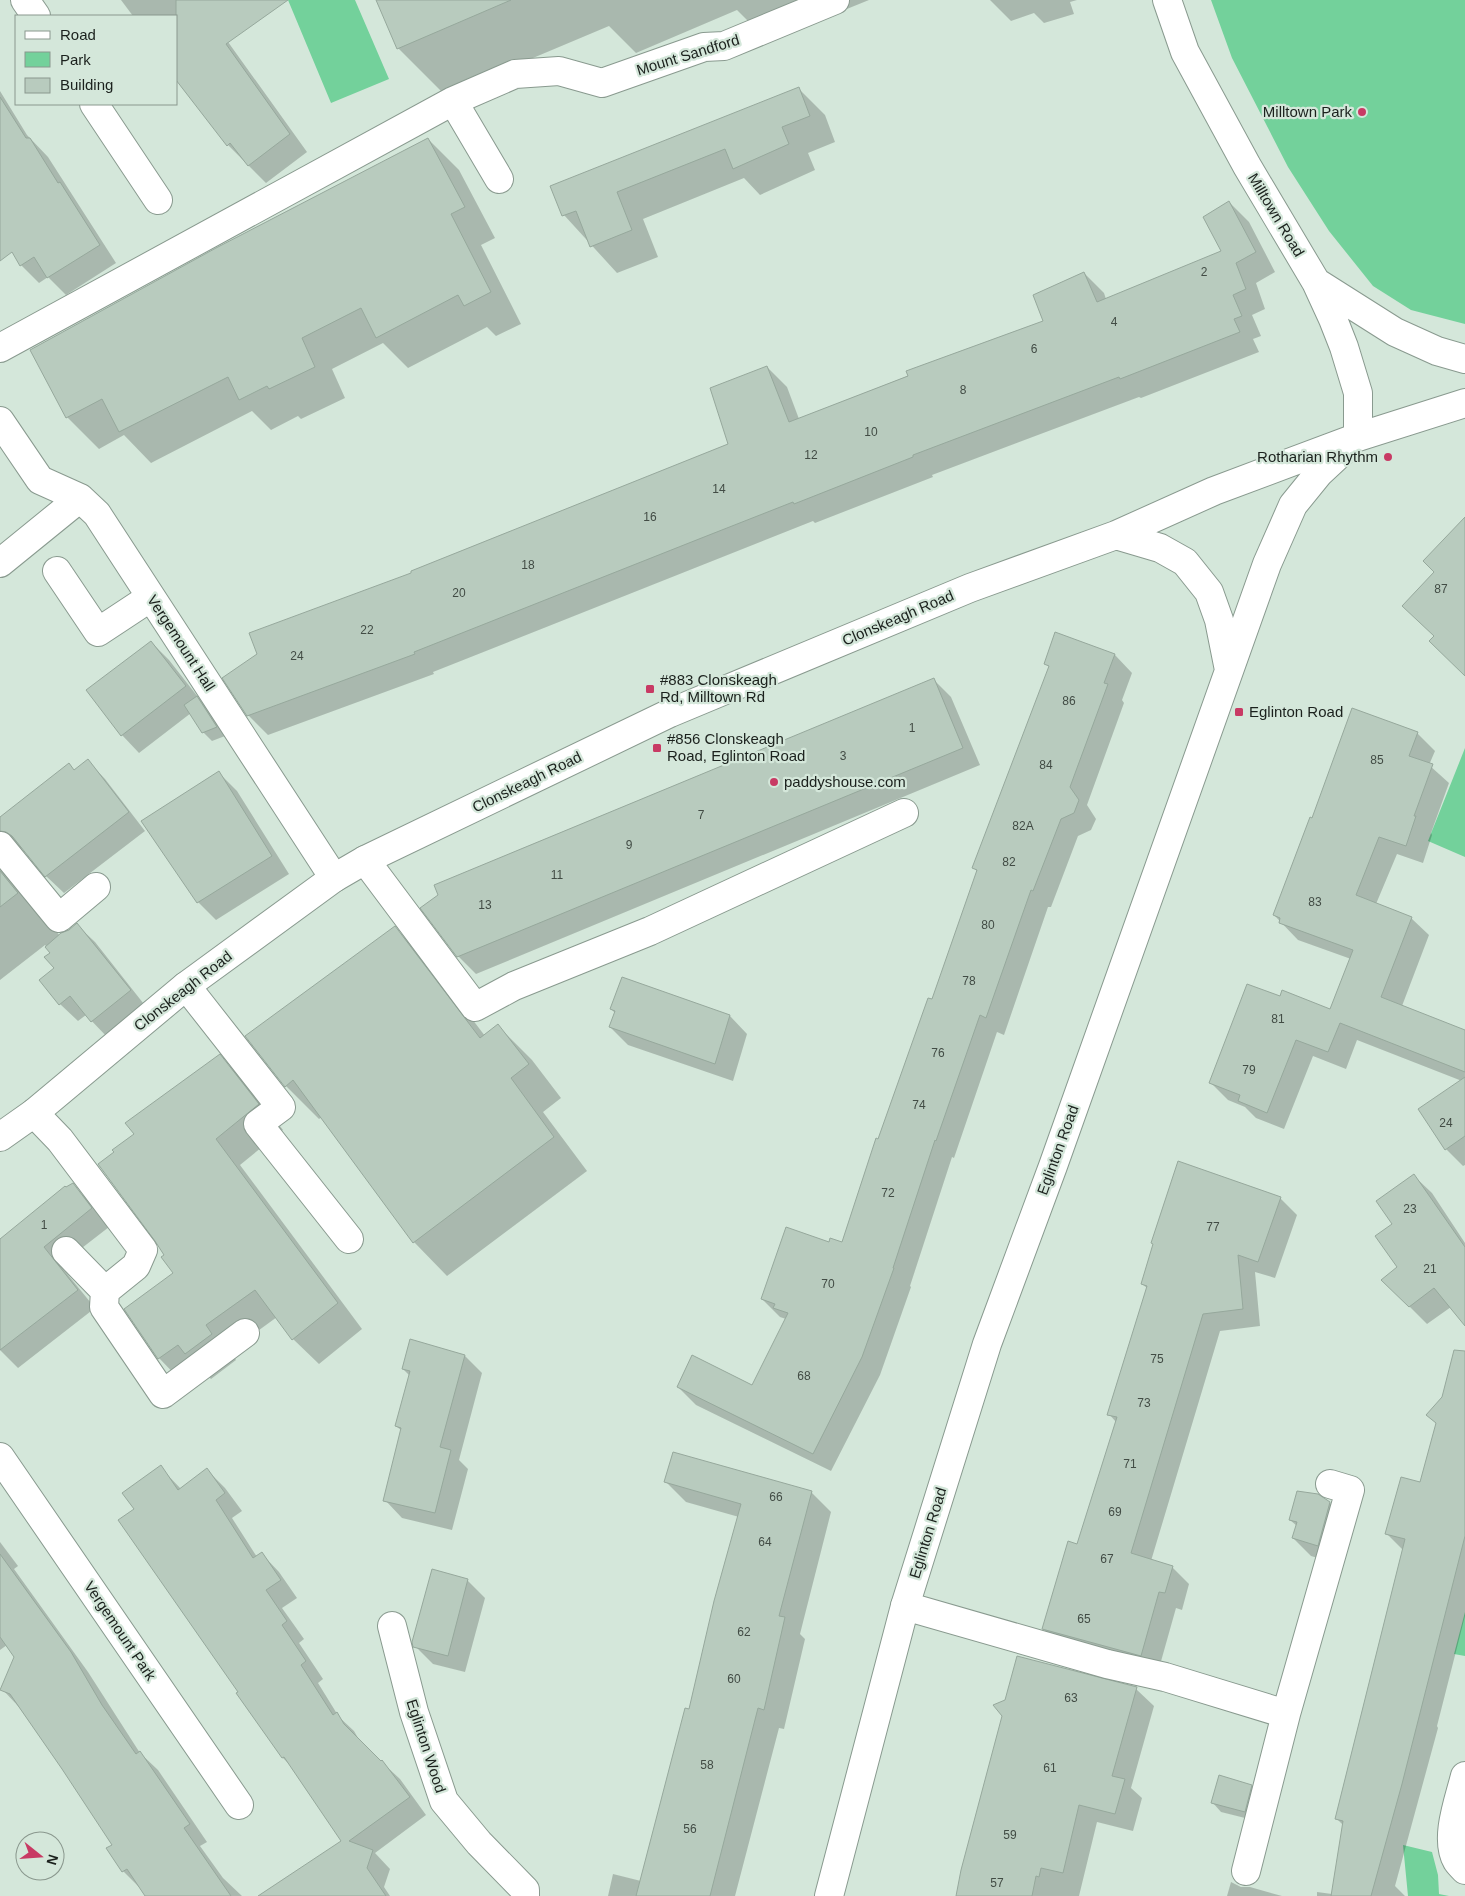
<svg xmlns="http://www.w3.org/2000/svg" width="1465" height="1896" font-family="Helvetica,sans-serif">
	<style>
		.green { fill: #73d19b }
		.shadow { fill: #0003 }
		.building { fill: #b8cbbe; stroke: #96a89c }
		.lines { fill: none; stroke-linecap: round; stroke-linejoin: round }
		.minor-casing { stroke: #899a8f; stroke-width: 30 }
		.major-casing { stroke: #899a8f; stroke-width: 30 }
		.minor { stroke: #fff; stroke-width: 28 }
		.major { stroke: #fff; stroke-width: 28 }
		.poi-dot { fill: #c83a64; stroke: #d4e7da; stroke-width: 2 }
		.labels { text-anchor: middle; stroke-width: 4.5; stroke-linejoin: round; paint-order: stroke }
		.number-label { font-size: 12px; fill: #424c45 }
		.street-label { font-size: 15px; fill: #1b211d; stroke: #d4e7da }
		.poi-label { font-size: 15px; fill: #1b211d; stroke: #d4e7da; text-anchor: start }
	</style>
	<rect width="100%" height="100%" fill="#d4e7da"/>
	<path class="green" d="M 288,0 L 355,0 L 389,79 L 331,103 Z
		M 1211,0 L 1465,0 L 1465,324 L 1411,310 L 1373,286 L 1329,231 L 1288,167 L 1232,58 Z
		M 1465,748 L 1465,857 L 1428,841 Z
		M 1465,1612 L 1465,1656 L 1454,1654 Z
		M 1403,1845 L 1432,1852 L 1438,1875 L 1439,1894 L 1449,1896 L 1408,1896 Z"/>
	<path class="shadow" d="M 121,0 L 198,0 L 307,152 L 266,183 L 228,145 L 176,16 L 133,16 Z
		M 378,0 L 869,0 L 768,41 L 737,10 L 636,53 L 609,26 L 445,95 L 398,48 Z
		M 990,0 L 1077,0 L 1070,2 L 1074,14 L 1044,23 L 1034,13 L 1011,21 Z
		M 799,89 L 825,115 L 835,142 L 808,153 L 815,170 L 760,195 L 744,178 L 643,219 L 658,257 L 617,273 L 564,215 Z
		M 0,91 L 27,135 L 48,157 L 116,263 L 66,295 L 48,277 L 39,283 L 21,265 L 0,231 Z
		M 428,139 L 459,170 L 495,238 L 481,245 L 521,324 L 496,336 L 487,327 L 408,368 L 383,343 L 332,369 L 345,398 L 301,419 L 298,416 L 271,430 L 252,411 L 151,463 L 124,435 L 99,449 L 68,418 L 31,350 Z
		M 1229,202 L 1249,222 L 1275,272 L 1256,283 L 1265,309 L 1252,315 L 1261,336 L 1253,339 L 1259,352 L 1141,398 L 1139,397 L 932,475 L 933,477 L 815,523 L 813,521 L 433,672 L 434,674 L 268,735 L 248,715 L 413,573 L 730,445 L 767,367 L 787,387 L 799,419 L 1044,322 L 1084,273 L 1104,293 L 1106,299 L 1222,252 Z
		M 1056,634 L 1115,655 L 1132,673 L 1122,700 L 1124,703 L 1087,805 L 1096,819 L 1091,830 L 1078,836 L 1051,907 L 1048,907 L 1004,1035 L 997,1032 L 954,1158 L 952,1157 L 910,1286 L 911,1287 L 880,1375 L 831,1471 L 696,1405 L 678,1387 L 752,1386 L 786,1319 L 780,1317 L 762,1299 L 830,1244 L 843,1244 L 879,1141 L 933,1001 L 978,872 L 974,868 L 1050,668 L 1046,663 Z
		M 151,642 L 169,660 L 205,706 L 225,736 L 212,741 L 203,732 L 191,713 L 139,753 L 122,735 Z
		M 933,679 L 951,697 L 980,765 L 476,974 L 458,956 Z
		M 1417,733 L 1435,751 L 1429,765 L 1449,783 L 1431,833 L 1432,835 L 1423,863 L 1397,854 L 1376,904 L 1411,918 L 1429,935 L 1402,1006 L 1465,1031 L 1465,1165 L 1463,1166 L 1446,1149 L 1462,1081 L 1357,1040 L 1346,1069 L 1313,1056 L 1284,1129 L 1256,1118 L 1245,1107 L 1228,1100 L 1210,1082 L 1280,998 L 1331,1011 L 1351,959 L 1298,940 L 1274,915 Z
		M 88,761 L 105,779 L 145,831 L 64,893 L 46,876 L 24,849 L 16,848 L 0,832 L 0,830 Z
		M 219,773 L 237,791 L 289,874 L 216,920 L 198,902 Z
		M 0,855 L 29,898 L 60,936 L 77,925 L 95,942 L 147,1008 L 109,1039 L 86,1015 L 78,1021 L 60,1004 L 52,953 L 45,945 L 0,980 Z
		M 395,928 L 428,961 L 485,1036 L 498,1026 L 532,1060 L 561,1098 L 543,1112 L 587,1171 L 447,1276 L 414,1242 L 322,1117 L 319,1119 L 286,1086 Z
		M 611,1009 L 730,1016 L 747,1034 L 733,1081 L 628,1045 L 610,1027 L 615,1013 Z
		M 219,1056 L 245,1081 L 283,1130 L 240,1165 L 362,1329 L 319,1364 L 293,1339 L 277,1317 L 230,1351 L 236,1360 L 211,1379 L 203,1371 L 184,1384 L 159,1358 L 126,1309 L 175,1273 L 166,1255 L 136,1134 Z
		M 1414,1176 L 1432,1193 L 1465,1243 L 1465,1321 L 1451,1307 L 1427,1324 L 1383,1280 L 1399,1267 L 1393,1224 Z
		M 72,1184 L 90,1202 L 109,1227 L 60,1265 L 95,1308 L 18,1368 L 0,1350 L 0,1240 Z
		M 1280,1198 L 1297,1215 L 1275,1278 L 1255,1272 L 1260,1326 L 1220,1331 L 1151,1561 L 1172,1567 L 1189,1584 L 1182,1610 L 1176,1608 L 1158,1672 L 1061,1646 L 1043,1629 L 1078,1545 L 1116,1422 L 1109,1414 L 1147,1288 L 1142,1284 Z
		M 465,1356 L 482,1373 L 459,1460 L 468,1469 L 452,1530 L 402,1518 L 385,1500 L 402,1431 L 396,1426 L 410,1376 L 403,1369 Z
		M 1465,1398 L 1465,1616 L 1437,1726 L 1438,1728 L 1395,1886 L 1405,1896 L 1317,1896 L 1317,1892 L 1332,1894 L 1344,1826 L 1336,1818 L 1404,1551 L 1386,1533 L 1421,1484 L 1437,1424 L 1428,1415 Z
		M 160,1467 L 181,1489 L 207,1470 L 225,1488 L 242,1511 L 232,1518 L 257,1557 L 262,1554 L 279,1572 L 297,1598 L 282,1608 L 304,1639 L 299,1643 L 323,1679 L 318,1683 L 339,1717 L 354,1731 L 361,1743 L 400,1779 L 426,1815 L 375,1853 L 390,1869 L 384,1887 L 390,1896 L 260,1896 L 342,1841 L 291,1766 L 283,1758 L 237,1694 L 240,1692 L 136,1509 Z
		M 666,1482 L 811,1492 L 831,1512 L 800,1634 L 805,1639 L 784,1729 L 779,1728 L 735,1896 L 608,1896 L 613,1874 L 641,1881 L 690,1710 L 739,1517 L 686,1502 Z
		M 1330,1503 L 1347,1521 L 1335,1563 L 1311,1556 L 1293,1538 L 1297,1526 L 1290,1520 Z
		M 0,1542 L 18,1566 L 14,1569 L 88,1672 L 140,1753 L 158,1770 L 207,1842 L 200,1846 L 223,1878 L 242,1896 L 146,1896 L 141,1889 L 123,1871 L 113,1845 L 63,1768 L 19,1707 L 2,1689 L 25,1632 L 0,1650 Z
		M 467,1580 L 485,1598 L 465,1672 L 433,1664 L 415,1646 Z
		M 1136,1689 L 1154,1706 L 1131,1788 L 1142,1798 L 1133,1831 L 1097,1822 L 1079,1896 L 964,1896 Z
		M 1251,1786 L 1260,1794 L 1253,1820 L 1221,1812 L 1213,1803 Z
		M 1231,1882 L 1241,1887 L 1250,1887 L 1282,1896 L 1227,1896 Z"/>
	<path class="building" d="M 176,0 L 288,0 L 226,44 L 290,134 L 248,166 L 230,143 L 227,146 L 176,80 Z
		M 376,0 L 511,0 L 397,49 Z
		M 799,87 L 810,116 L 782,127 L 789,144 L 733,169 L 725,149 L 617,192 L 632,230 L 590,247 L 576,211 L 562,216 L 550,186 Z
		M 0,97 L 26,138 L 30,138 L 58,183 L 60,182 L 100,245 L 47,278 L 34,257 L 20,266 L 12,252 L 0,261 Z
		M 428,138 L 465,207 L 451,214 L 491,292 L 464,306 L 458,295 L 376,338 L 361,308 L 302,338 L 315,367 L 269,389 L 267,386 L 239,400 L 228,377 L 119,432 L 102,399 L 66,418 L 30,350 L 216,248 Z
		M 1229,201 L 1256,252 L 1236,263 L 1246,289 L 1233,295 L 1242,316 L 1234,319 L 1240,332 L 1120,379 L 1119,377 L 913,455 L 913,457 L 794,504 L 793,502 L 699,539 L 414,652 L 415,654 L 247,716 L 222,678 L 257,654 L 249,633 L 411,573 L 411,571 L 728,444 L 710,388 L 767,366 L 789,422 L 908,376 L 906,371 L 1043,321 L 1033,295 L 1084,272 L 1097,302 L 1221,251 L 1203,217 Z
		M 1465,517 L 1465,676 L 1429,641 L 1434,636 L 1402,606 L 1434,572 L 1423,561 Z
		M 1055,632 L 1115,654 L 1104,683 L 1108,684 L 1070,787 L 1079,800 L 1074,813 L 1061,819 L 1033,891 L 1031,890 L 986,1018 L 980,1015 L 936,1141 L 935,1140 L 893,1268 L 894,1268 L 862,1357 L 813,1454 L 677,1387 L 692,1355 L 752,1385 L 788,1313 L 773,1308 L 775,1304 L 761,1299 L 786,1227 L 829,1242 L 830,1238 L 842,1242 L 876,1138 L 878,1139 L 928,998 L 932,999 L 977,870 L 972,868 L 1049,666 L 1044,664 Z
		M 151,641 L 186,686 L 121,736 L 86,690 Z
		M 934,678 L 963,748 L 457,957 L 420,908 L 438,895 L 434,885 Z
		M 197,696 L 217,727 L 202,733 L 184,705 Z
		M 1352,708 L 1418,732 L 1409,756 L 1433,764 L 1414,816 L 1416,816 L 1406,846 L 1379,837 L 1356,895 L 1412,917 L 1381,997 L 1465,1030 L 1465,1072 L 1340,1023 L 1328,1052 L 1296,1040 L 1267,1113 L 1238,1101 L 1240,1095 L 1209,1083 L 1247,984 L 1280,996 L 1282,990 L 1330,1009 L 1353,950 L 1279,923 L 1280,918 L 1273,915 L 1310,817 L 1312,818 Z
		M 88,759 L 129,812 L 45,877 L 12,836 L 6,832 L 0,831 L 0,817 L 69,763 L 74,770 Z
		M 219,771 L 272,856 L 197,903 L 141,821 Z
		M 0,871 L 18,893 L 0,907 Z
		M 77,923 L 131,990 L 91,1022 L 70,996 L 59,1005 L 39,980 L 54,968 L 44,957 L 50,953 L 45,947 L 61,933 L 69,930 Z
		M 395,926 L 480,1038 L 498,1024 L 529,1064 L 511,1078 L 554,1137 L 413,1243 L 293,1080 L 285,1087 L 245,1036 Z
		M 622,977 L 730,1015 L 715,1064 L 609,1027 L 615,1011 L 610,1009 Z
		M 220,1054 L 259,1104 L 216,1139 L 338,1303 L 292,1340 L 255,1290 L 206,1325 L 212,1334 L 185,1354 L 178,1345 L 158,1359 L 124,1309 L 173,1273 L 161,1257 L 164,1255 L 155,1241 L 98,1164 L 114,1152 L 112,1150 L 134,1134 L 125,1123 Z
		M 1465,1077 L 1465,1136 L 1445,1150 L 1418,1109 Z
		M 1178,1161 L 1281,1197 L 1258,1262 L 1238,1255 L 1243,1309 L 1203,1314 L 1131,1553 L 1173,1566 L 1165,1593 L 1159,1592 L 1141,1656 L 1042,1629 L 1068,1541 L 1077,1544 L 1117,1417 L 1107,1415 L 1147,1286 L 1141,1284 L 1153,1244 L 1151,1243 Z
		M 1414,1174 L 1465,1247 L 1465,1326 L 1434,1288 L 1409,1307 L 1381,1280 L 1397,1267 L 1375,1236 L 1392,1224 L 1376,1201 Z
		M 73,1183 L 92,1208 L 44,1247 L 78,1290 L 0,1350 L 0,1239 L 65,1186 L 66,1187 Z
		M 410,1339 L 465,1355 L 440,1447 L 451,1450 L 435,1513 L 383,1501 L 401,1428 L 395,1426 L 410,1371 L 402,1369 Z
		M 1454,1350 L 1465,1351 L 1465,1536 L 1402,1784 L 1371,1896 L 1331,1896 L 1343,1821 L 1335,1819 L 1405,1539 L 1385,1534 L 1401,1477 L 1420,1482 L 1436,1423 L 1426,1415 L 1442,1397 Z
		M 673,1452 L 812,1491 L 779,1616 L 785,1617 L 764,1710 L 758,1708 L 710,1896 L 636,1896 L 685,1708 L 689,1709 L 714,1601 L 741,1504 L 664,1482 Z
		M 161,1465 L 178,1490 L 207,1468 L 225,1493 L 216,1500 L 253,1558 L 262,1552 L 281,1580 L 266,1590 L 287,1621 L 282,1625 L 306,1661 L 301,1665 L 333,1715 L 337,1712 L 344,1724 L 381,1761 L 382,1760 L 410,1797 L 349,1841 L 373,1850 L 367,1868 L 386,1896 L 258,1896 L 341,1841 L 284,1757 L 282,1758 L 236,1693 L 238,1692 L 118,1520 L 134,1509 L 122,1493 Z
		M 1297,1491 L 1318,1494 L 1330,1502 L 1318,1546 L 1292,1538 L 1297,1522 L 1289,1520 Z
		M 0,1554 L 71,1652 L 102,1705 L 136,1754 L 140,1751 L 190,1824 L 184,1828 L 231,1896 L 145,1896 L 127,1869 L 122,1872 L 106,1848 L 112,1845 L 62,1769 L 10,1694 L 0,1690 L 14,1657 L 0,1637 Z
		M 432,1569 L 468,1579 L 448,1656 L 413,1647 L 412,1642 Z
		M 1017,1656 L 1137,1687 L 1112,1776 L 1125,1779 L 1115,1814 L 1079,1805 L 1063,1873 L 1041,1868 L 1039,1877 L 1036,1876 L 1032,1896 L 956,1896 L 961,1870 L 1002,1716 L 993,1705 L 1005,1700 Z
		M 1219,1775 L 1252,1785 L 1245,1812 L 1211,1803 Z"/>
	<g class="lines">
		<defs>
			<path id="minor" d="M 25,0 L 36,16
				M 94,104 L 158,200
				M 499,179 L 453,101 L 515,74 L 559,71 L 602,83 L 704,47 L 724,46 L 835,0
				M 0,348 L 453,101
				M 0,421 L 40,480 L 80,498
				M 0,563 L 80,498 L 97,514 L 334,878
				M 57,571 L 98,632 L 151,597
				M 0,846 L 59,918 L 96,887
				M 365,860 L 475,1007 L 514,986 L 650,931 L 904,813
				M 186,986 L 281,1107 L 258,1124 L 349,1239
				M 34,1113 L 60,1140 L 143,1250 L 136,1266 L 105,1291 L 104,1307 L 163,1394 L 245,1333
				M 66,1251 L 105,1291
				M 0,1457 L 239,1805
				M 905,1606 L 1107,1664 L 1165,1677 L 1286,1714
				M 392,1626 L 414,1712 L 444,1801 L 479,1843 L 525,1890 L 525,1896
				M 1465,1776 C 1459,1800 1444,1839 1457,1861 C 1459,1864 1462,1867 1465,1870
				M 1246,1871 L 1286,1714 L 1350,1490 L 1330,1484"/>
			<path id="major" d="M 1167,0 L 1185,52 L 1247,166 L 1316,282 L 1333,319 L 1344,347 L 1358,393 L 1358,437
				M 1316,282 L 1395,332 L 1437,351 L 1465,359
				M 1116,535 L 1160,548 L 1185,562 L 1209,592 L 1219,620 L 1229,670
				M 0,1137 L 34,1113 L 186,986 L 334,878 L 365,860 L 670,713 L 970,588 L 1116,535 L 1214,491 L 1358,437 L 1465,403
				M 829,1896 L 905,1606 L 987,1344 L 1053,1166 L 1267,564 L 1293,505 L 1319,473 L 1348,446"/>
		</defs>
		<use href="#minor" class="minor-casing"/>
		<use href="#major" class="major-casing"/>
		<use href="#minor" class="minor"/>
		<use href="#major" class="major"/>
	</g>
	<g class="poi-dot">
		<circle cx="1362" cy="112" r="5"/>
		<circle cx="1388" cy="457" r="5"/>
		<rect x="645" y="684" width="10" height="10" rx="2.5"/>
		<rect x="1234" y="707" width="10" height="10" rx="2.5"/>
		<rect x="652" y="743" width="10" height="10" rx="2.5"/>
		<circle cx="774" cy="782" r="5"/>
	</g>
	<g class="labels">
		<g class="number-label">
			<text x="1204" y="276">2</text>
			<text x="1114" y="326">4</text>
			<text x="1034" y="353">6</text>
			<text x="963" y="394">8</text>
			<text x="871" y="436">10</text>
			<text x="811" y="459">12</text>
			<text x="719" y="493">14</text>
			<text x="650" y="521">16</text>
			<text x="528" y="569">18</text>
			<text x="1441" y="593">87</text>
			<text x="459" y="597">20</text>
			<text x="367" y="634">22</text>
			<text x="297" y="660">24</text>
			<text x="1069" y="705">86</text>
			<text x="912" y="732">1</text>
			<text x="843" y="760">3</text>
			<text x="1377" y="764">85</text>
			<text x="1046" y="769">84</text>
			<text x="701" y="819">7</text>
			<text x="1023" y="830">82A</text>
			<text x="629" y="849">9</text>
			<text x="1009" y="866">82</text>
			<text x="557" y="879">11</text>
			<text x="1315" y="906">83</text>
			<text x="485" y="909">13</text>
			<text x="988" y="929">80</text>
			<text x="969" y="985">78</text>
			<text x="1278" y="1023">81</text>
			<text x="938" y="1057">76</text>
			<text x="1249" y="1074">79</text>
			<text x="919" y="1109">74</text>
			<text x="1446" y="1127">24</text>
			<text x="888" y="1197">72</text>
			<text x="1410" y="1213">23</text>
			<text x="44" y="1229">1</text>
			<text x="1213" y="1231">77</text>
			<text x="1430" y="1273">21</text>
			<text x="828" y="1288">70</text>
			<text x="1157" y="1363">75</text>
			<text x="804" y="1380">68</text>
			<text x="1144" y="1407">73</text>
			<text x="1130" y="1468">71</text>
			<text x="776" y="1501">66</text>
			<text x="1115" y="1516">69</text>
			<text x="765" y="1546">64</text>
			<text x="1107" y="1563">67</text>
			<text x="1084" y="1623">65</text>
			<text x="744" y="1636">62</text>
			<text x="734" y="1683">60</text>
			<text x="1071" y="1702">63</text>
			<text x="707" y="1769">58</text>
			<text x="1050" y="1772">61</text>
			<text x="690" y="1833">56</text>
			<text x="1010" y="1839">59</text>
			<text x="997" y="1887">57</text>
		</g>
		<g class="street-label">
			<text transform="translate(688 55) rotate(-17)" y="5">Mount Sandford</text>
			<text transform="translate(1276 215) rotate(59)" y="5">Milltown Road</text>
			<text transform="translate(898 618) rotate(-23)" y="5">Clonskeagh Road</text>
			<text transform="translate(181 643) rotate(57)" y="5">Vergemount Hall</text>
			<text transform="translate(527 782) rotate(-26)" y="5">Clonskeagh Road</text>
			<text transform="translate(183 991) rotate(-38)" y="5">Clonskeagh Road</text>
			<text transform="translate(1058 1150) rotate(-70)" y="5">Eglinton Road</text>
			<text transform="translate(928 1533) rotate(-73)" y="5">Eglinton Road</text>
			<text transform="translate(120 1631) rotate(56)" y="5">Vergemount Park</text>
			<text transform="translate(426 1746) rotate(72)" y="5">Eglinton Wood</text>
		</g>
		<g class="poi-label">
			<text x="1352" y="117" text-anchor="end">Milltown Park</text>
			<text x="1378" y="462" text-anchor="end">Rotharian Rhythm</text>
			<text x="660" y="685">#883 Clonskeagh<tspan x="660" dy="17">Rd, Milltown Rd</tspan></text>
			<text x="1249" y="717">Eglinton Road</text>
			<text x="667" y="744">#856 Clonskeagh<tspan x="667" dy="17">Road, Eglinton Road</tspan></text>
			<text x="784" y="787">paddyshouse.com</text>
		</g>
	</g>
	<rect x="15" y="15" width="162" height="90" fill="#d4e7da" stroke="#8a988e"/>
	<rect x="25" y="31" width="25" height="8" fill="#ffffff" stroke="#8a988e"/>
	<text x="60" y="40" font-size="15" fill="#1b211d">Road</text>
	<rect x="25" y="52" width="25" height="15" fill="#73d19b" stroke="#8a988e"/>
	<text x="60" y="65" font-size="15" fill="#1b211d">Park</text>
	<rect x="25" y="78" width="25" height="15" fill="#b8cbbe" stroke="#8a988e"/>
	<text x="60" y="90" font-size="15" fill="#1b211d">Building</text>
	<g transform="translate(40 1856) rotate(107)"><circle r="24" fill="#d4e7da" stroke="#8a988e"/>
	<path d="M0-4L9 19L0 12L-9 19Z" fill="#c83a64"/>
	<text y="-8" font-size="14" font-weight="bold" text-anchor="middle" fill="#1b211d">N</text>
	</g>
</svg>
